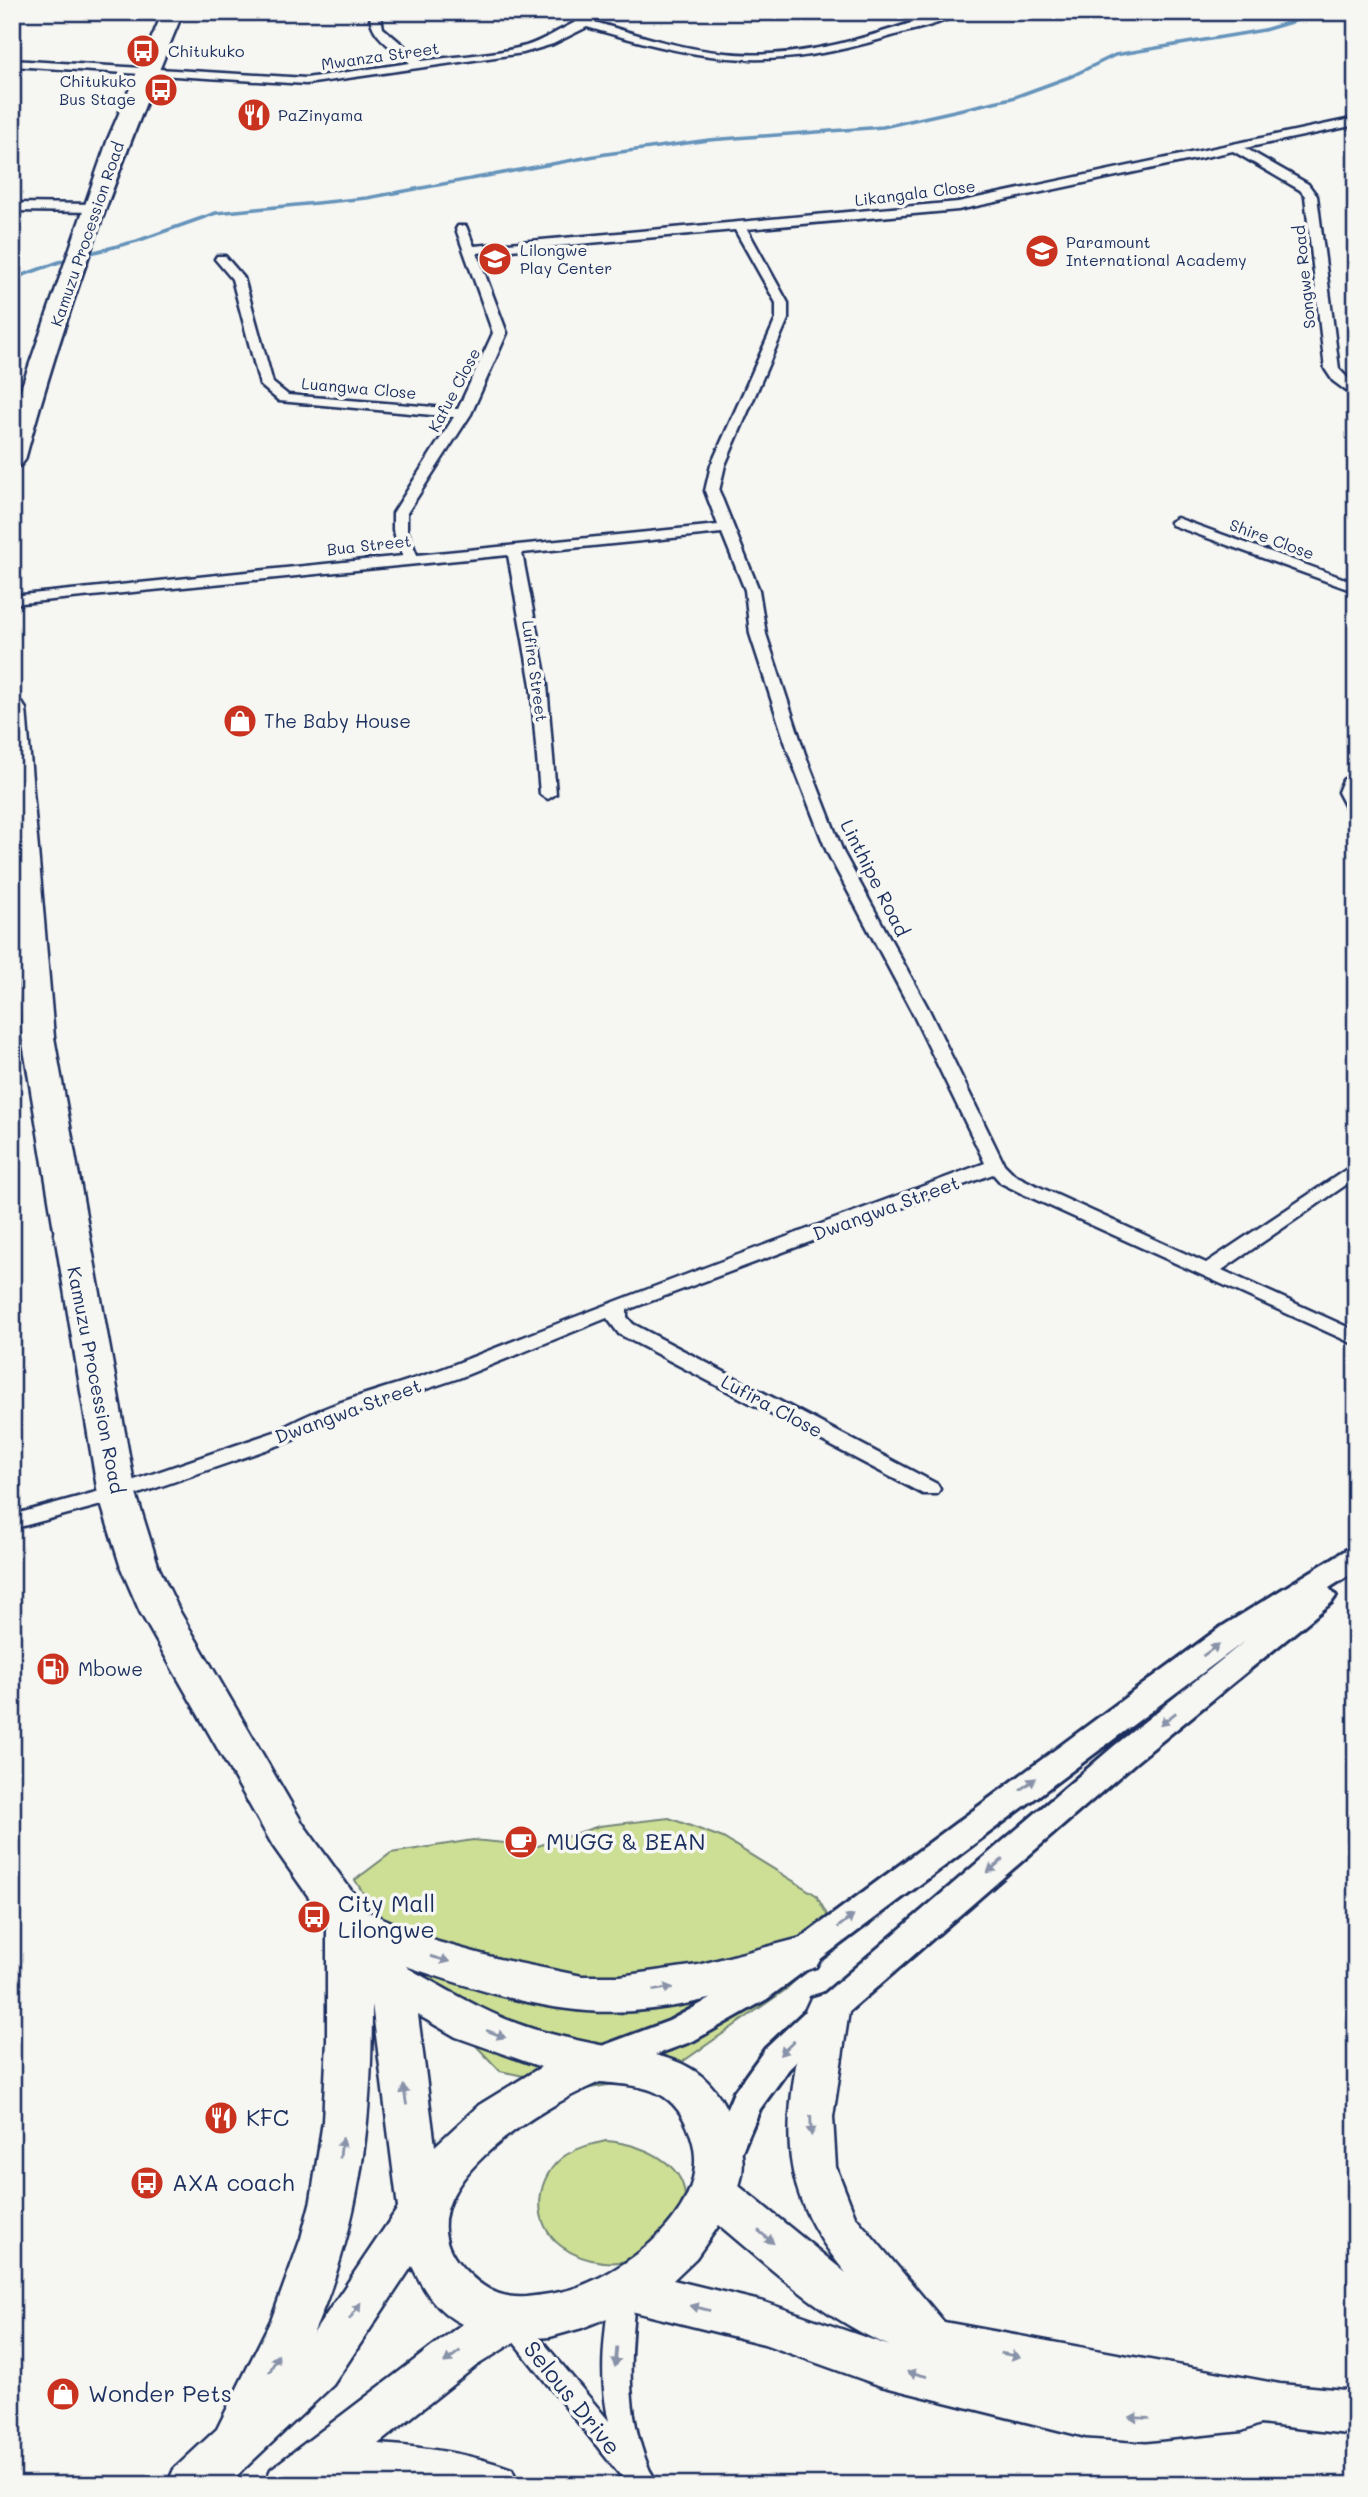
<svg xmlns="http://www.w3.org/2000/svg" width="1368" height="2497" font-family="Mali,sans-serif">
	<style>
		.green { fill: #cddf94; stroke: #748779; stroke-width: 2 }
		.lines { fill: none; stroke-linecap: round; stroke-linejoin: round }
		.stream { stroke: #6593ba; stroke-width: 3.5 }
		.street-casing { stroke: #1b2f5e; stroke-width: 5 }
		.secondary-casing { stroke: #1b2f5e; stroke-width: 6 }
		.highway-casing { stroke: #1b2f5e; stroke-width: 5 }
		.street { fill: #f6f6f2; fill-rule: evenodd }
		.secondary { fill: #f6f6f2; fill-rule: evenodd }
		.highway { fill: #f6f6f2; fill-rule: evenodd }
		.oneway { fill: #8892a8 }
		.labels { text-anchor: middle; stroke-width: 7; stroke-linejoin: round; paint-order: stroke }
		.far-poi-label { font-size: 16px; fill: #1b2f5e; stroke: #f6f6f2; text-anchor: start }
		.far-street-label { font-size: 16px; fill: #1b2f5e; stroke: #f6f6f2 }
		.poi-label { font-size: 19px; fill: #1b2f5e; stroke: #f6f6f2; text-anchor: start }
		.street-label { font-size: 19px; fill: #1b2f5e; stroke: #f6f6f2 }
		.near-poi-label { font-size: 23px; fill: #1b2f5e; stroke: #f6f6f2; text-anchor: start }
		.near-street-label { font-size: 23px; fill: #1b2f5e; stroke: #f6f6f2 }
	</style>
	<rect width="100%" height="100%" fill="#f6f6f2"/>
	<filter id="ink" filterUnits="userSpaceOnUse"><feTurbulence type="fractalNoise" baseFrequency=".0143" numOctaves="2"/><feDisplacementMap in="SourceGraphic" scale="14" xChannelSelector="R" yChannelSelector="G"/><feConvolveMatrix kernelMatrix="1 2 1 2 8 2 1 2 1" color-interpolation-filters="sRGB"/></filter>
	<g filter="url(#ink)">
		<path class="green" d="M 669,1818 L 723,1838 L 816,1895 L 840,1938 L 784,1991 L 662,2076 L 584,2089 L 500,2071 L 426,1993 L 355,1880 L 391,1853 L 473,1840 L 538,1846 L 599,1826 Z
			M 606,2141 C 647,2144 701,2169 680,2220 C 678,2226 671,2231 666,2236 C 661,2241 654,2250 647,2254 C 621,2268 585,2264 561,2246 C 530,2223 535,2175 566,2155 C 579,2147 592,2144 606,2141 Z"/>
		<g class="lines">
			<path class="stream" d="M 83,255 L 137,241 L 216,213 L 367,198 L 606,154 L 709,140 L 883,127 L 1012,98 L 1072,76 L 1115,55 L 1264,30 L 1325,12
				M 12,279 L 73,257"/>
			<defs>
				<path id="street" d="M 370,12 L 380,12 L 383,28 L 422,61 C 456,56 493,55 526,46 C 555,37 582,12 612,12 L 595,22 C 638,35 681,49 725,53 C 800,61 873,36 944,12 L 960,12 C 944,24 915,29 895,35 C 770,73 710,63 587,27 L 553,44 L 523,53 L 306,84 L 12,66 L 12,60 L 306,78 L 410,63 C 393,48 369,36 370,12 Z
					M 1356,118 L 1356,125 L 1245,148 L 1308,184 L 1317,196 L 1339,369 L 1356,387 L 1356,398 L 1333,381 L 1325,369 L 1305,196 L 1300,190 L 1233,151 L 958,210 L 747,229 L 788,303 L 788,319 L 725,465 L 719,491 L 759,590 L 766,634 L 805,754 L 843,852 L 929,1010 L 1004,1164 L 1015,1175 L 1035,1185 L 1206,1263 L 1356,1163 L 1356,1178 L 1222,1270 L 1356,1331 L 1356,1345 L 1021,1193 L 1001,1183 L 993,1174 L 627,1310 L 627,1317 L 633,1324 L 937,1484 L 940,1489 L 937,1494 L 923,1494 L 619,1334 L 607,1318 L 459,1378 L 316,1426 L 291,1441 L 124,1499 L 12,1529 L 12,1515 L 111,1488 L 277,1431 C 331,1399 396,1388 455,1364 C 631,1294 808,1229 985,1163 L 911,1010 L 827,852 L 789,754 L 750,634 L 745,590 L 722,533 L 522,553 L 547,685 L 556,794 L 548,799 L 540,794 L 531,685 L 508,555 L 12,604 L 12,596 L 403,556 L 393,530 L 393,513 L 454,417 L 279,401 L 260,385 L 232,279 L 215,259 L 217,256 L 225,256 L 244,278 L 273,383 L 288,395 L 458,409 L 493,333 L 456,229 L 458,226 L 466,226 L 474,246 L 958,202 ZM 735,230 L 776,303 L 776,319 L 711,465 L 705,491 L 718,525 L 417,555 L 407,530 L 407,513 L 471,414 L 507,333 L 477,253 Z
					M 12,203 L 97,204 L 103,208 L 97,212 L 12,211 Z
					M 1177,518 L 1356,583 L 1356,592 L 1172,525 L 1170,522 Z
					M 1356,772 L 1356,817 L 1350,815 L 1338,792 L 1343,780 Z
					M 623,2278 L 632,2281 L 636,2289 C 630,2350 624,2407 648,2466 C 650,2473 656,2478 659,2485 L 628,2485 L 496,2320 L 500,2312 L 509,2308 L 518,2312 L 609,2421 C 598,2376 605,2334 610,2289 L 614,2281 Z"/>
				<path id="secondary" d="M 1356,1547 L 1356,1571 L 1329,1588 L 1336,1596 L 1331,1603 L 1136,1762 L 839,2020 L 789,2069 L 760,2109 L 733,2172 L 721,2176 L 709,2172 L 704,2162 L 734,2092 L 765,2049 L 815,2002 L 1114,1746 L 1245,1641 L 767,1999 L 693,2041 L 598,2076 L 586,2072 L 581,2062 L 586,2052 L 669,2021 L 743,1981 L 1218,1629 L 1346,1550 Z"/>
				<path id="highway" d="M 163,12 L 183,12 C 122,158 66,307 25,460 L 21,465 L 12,468 L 14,409 L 108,139 Z
					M 12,701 L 22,703 L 26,709 L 54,1037 L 136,1494 L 159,1568 L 180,1612 L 303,1824 L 366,1911 L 438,1942 L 499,1959 L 582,1976 L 620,1976 L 698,1965 L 801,1938 L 816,1943 L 823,1955 L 816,1967 C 744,1991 664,2017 587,2011 C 528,2007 462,1985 406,1966 L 408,1968 C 448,1990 488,2015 533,2029 C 553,2035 575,2040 595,2044 C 659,2057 707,2053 733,2124 C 741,2146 747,2163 739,2186 L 846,2273 C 769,2180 787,2121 805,2011 L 811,1998 L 827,1993 L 843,1998 L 849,2011 L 833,2117 L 836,2167 L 855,2216 L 944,2322 L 1280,2384 L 1356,2391 L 1356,2435 L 1260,2424 L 1242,2431 L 1146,2441 L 1086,2437 L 881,2386 L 764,2344 L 627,2310 L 582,2328 L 550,2337 L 519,2339 L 476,2366 L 378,2444 C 424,2447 468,2453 512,2469 L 519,2485 L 264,2485 L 271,2469 L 462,2324 C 436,2311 424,2291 412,2266 L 333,2385 L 227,2485 L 167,2485 L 174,2469 L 217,2429 L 272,2318 L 301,2238 L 311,2200 L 323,2121 L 327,2041 L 327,1923 L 273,1846 L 140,1612 L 121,1568 L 98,1494 L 22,1037 L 12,906 ZM 372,2004 L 398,2208 L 313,2334 C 361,2224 372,2123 372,2004 ZM 418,2015 L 456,2037 L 541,2067 L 479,2105 L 435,2146 ZM 600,2082 C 645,2086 675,2088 691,2136 C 714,2204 635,2266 578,2287 C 561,2293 544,2295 526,2297 C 498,2299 481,2287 462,2267 C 394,2192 545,2105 600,2082 ZM 719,2225 C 773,2270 824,2319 890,2346 L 764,2302 L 673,2280 L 696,2258 Z"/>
			</defs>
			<use href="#street" class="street-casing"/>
			<use href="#secondary" class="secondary-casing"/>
			<use href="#highway" class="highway-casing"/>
			<use href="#street" class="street"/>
			<use href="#secondary" class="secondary"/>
			<use href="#highway" class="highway"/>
		</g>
		<defs><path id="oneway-solid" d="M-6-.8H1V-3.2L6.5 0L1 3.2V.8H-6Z" transform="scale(1.75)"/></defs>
		<g class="oneway">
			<use href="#oneway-solid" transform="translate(1211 1650) rotate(-36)"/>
			<use href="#oneway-solid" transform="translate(1168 1719) rotate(141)"/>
			<use href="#oneway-solid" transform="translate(1028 1784) rotate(-36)"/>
			<use href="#oneway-solid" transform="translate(995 1866) rotate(139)"/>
			<use href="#oneway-solid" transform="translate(846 1921) rotate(-37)"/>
			<use href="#oneway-solid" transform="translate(440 1959) rotate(16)"/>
			<use href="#oneway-solid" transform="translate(663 1989) rotate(-9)"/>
			<use href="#oneway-solid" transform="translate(496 2034) rotate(21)"/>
			<use href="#oneway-solid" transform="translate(787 2048) rotate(136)"/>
			<use href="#oneway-solid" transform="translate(405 2095) rotate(-99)"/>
			<use href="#oneway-solid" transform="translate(811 2126) rotate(88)"/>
			<use href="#oneway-solid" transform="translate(341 2148) rotate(-84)"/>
			<use href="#oneway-solid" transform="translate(766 2237) rotate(40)"/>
			<use href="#oneway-solid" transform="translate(700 2308) rotate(-166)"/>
			<use href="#oneway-solid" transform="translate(355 2311) rotate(-56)"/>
			<use href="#oneway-solid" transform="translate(1010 2355) rotate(11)"/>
			<use href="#oneway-solid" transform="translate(452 2357) rotate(143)"/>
			<use href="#oneway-solid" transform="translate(616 2357) rotate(95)"/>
			<use href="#oneway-solid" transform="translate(274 2363) rotate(-64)"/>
			<use href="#oneway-solid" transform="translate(917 2374) rotate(-166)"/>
			<use href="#oneway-solid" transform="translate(1139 2418) rotate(-178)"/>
		</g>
	</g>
	<defs>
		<symbol id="bus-disc" viewBox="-11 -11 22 22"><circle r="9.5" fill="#c8321e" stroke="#f6f6f2"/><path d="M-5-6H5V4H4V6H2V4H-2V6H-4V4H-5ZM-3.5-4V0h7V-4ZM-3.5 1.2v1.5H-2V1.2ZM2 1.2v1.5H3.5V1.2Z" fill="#fff"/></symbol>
		<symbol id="restaurant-disc" viewBox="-11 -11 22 22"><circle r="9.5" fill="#c8321e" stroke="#f6f6f2"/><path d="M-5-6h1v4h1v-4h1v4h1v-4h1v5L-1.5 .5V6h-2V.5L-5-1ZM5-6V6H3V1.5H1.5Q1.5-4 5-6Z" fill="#fff"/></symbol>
		<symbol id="school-disc" viewBox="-11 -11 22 22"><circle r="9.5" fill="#c8321e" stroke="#f6f6f2"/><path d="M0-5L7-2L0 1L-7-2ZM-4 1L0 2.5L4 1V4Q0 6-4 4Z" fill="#fff"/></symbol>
		<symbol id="shop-disc" viewBox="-11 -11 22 22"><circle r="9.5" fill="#c8321e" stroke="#f6f6f2"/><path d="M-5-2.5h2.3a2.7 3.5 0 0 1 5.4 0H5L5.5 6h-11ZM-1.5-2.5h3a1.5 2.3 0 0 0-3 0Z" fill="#fff"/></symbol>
		<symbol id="fuel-disc" viewBox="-11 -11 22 22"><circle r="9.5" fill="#c8321e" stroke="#f6f6f2"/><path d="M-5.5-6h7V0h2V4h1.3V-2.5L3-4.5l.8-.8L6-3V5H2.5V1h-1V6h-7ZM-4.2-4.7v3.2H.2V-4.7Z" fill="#fff"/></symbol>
		<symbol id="cafe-disc" viewBox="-11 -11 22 22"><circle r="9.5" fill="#c8321e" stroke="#f6f6f2"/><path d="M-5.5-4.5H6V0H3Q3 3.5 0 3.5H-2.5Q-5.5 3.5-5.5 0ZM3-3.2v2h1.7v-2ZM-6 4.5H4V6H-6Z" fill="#fff"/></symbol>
	</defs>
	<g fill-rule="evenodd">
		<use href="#bus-disc" x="124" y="32" width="38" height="38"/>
		<use href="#bus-disc" x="142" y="71" width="38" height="38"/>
		<use href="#restaurant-disc" x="235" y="96" width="38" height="38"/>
		<use href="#school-disc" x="1023" y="232" width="38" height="38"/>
		<use href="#school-disc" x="476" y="240" width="38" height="38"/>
		<use href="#shop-disc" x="221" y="702" width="38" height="38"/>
		<use href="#fuel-disc" x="34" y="1650" width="38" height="38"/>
		<use href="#cafe-disc" x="502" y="1823" width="38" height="38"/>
		<use href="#bus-disc" x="295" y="1898" width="38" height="38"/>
		<use href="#restaurant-disc" x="202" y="2099" width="38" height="38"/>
		<use href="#bus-disc" x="128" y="2164" width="38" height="38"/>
		<use href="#shop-disc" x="44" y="2375" width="38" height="38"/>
	</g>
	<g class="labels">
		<g class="far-poi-label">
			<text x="168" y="57">Chitukuko</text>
			<text x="136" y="87" text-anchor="end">Chitukuko<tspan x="136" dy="18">Bus Stage</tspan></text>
			<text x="278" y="121">PaZinyama</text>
			<text x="1066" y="248">Paramount<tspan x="1066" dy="18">International Academy</tspan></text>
			<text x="520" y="256">Lilongwe<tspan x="520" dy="18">Play Center</tspan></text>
		</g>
		<g class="far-street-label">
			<text transform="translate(380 56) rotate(-8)" y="6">Mwanza Street</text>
			<text transform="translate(915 193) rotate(-7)" y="6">Likangala Close</text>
			<text transform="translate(87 234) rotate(-71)" y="6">Kamuzu Procession Road</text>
			<text transform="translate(1304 277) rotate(-96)" y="6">Songwe Road</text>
			<text transform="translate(359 388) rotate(5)" y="6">Luangwa Close</text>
			<text transform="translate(454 390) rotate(-62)" y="6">Kafue Close</text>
			<text transform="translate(1272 539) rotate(20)" y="6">Shire Close</text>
			<text transform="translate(369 545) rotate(-6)" y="6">Bua Street</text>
			<text transform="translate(535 671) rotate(82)" y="6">Lufira Street</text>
		</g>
		<g class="poi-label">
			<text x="264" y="728">The Baby House</text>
			<text x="78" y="1676">Mbowe</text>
		</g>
		<g class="street-label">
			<text transform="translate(875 878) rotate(63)" y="7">Linthipe Road</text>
			<text transform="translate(886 1208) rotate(-20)" y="7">Dwangwa Street</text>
			<text transform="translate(96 1380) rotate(79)" y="7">Kamuzu Procession Road</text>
			<text transform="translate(772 1406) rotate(28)" y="7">Lufira Close</text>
			<text transform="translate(348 1411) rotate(-20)" y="7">Dwangwa Street</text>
		</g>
		<g class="near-poi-label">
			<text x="546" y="1850">MUGG &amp; BEAN</text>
			<text x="338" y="1912">City Mall<tspan x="338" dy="26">Lilongwe</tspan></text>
			<text x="246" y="2126">KFC</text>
			<text x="172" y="2191">AXA coach</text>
			<text x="88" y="2402">Wonder Pets</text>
		</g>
		<g class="near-street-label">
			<text transform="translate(572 2398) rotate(51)" y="8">Selous Drive</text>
		</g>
	</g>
	<rect width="1368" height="2497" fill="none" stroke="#f6f6f2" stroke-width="42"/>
	<rect x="21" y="21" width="1326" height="2455" fill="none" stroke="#1b2f5e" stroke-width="2.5" filter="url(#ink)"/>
</svg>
